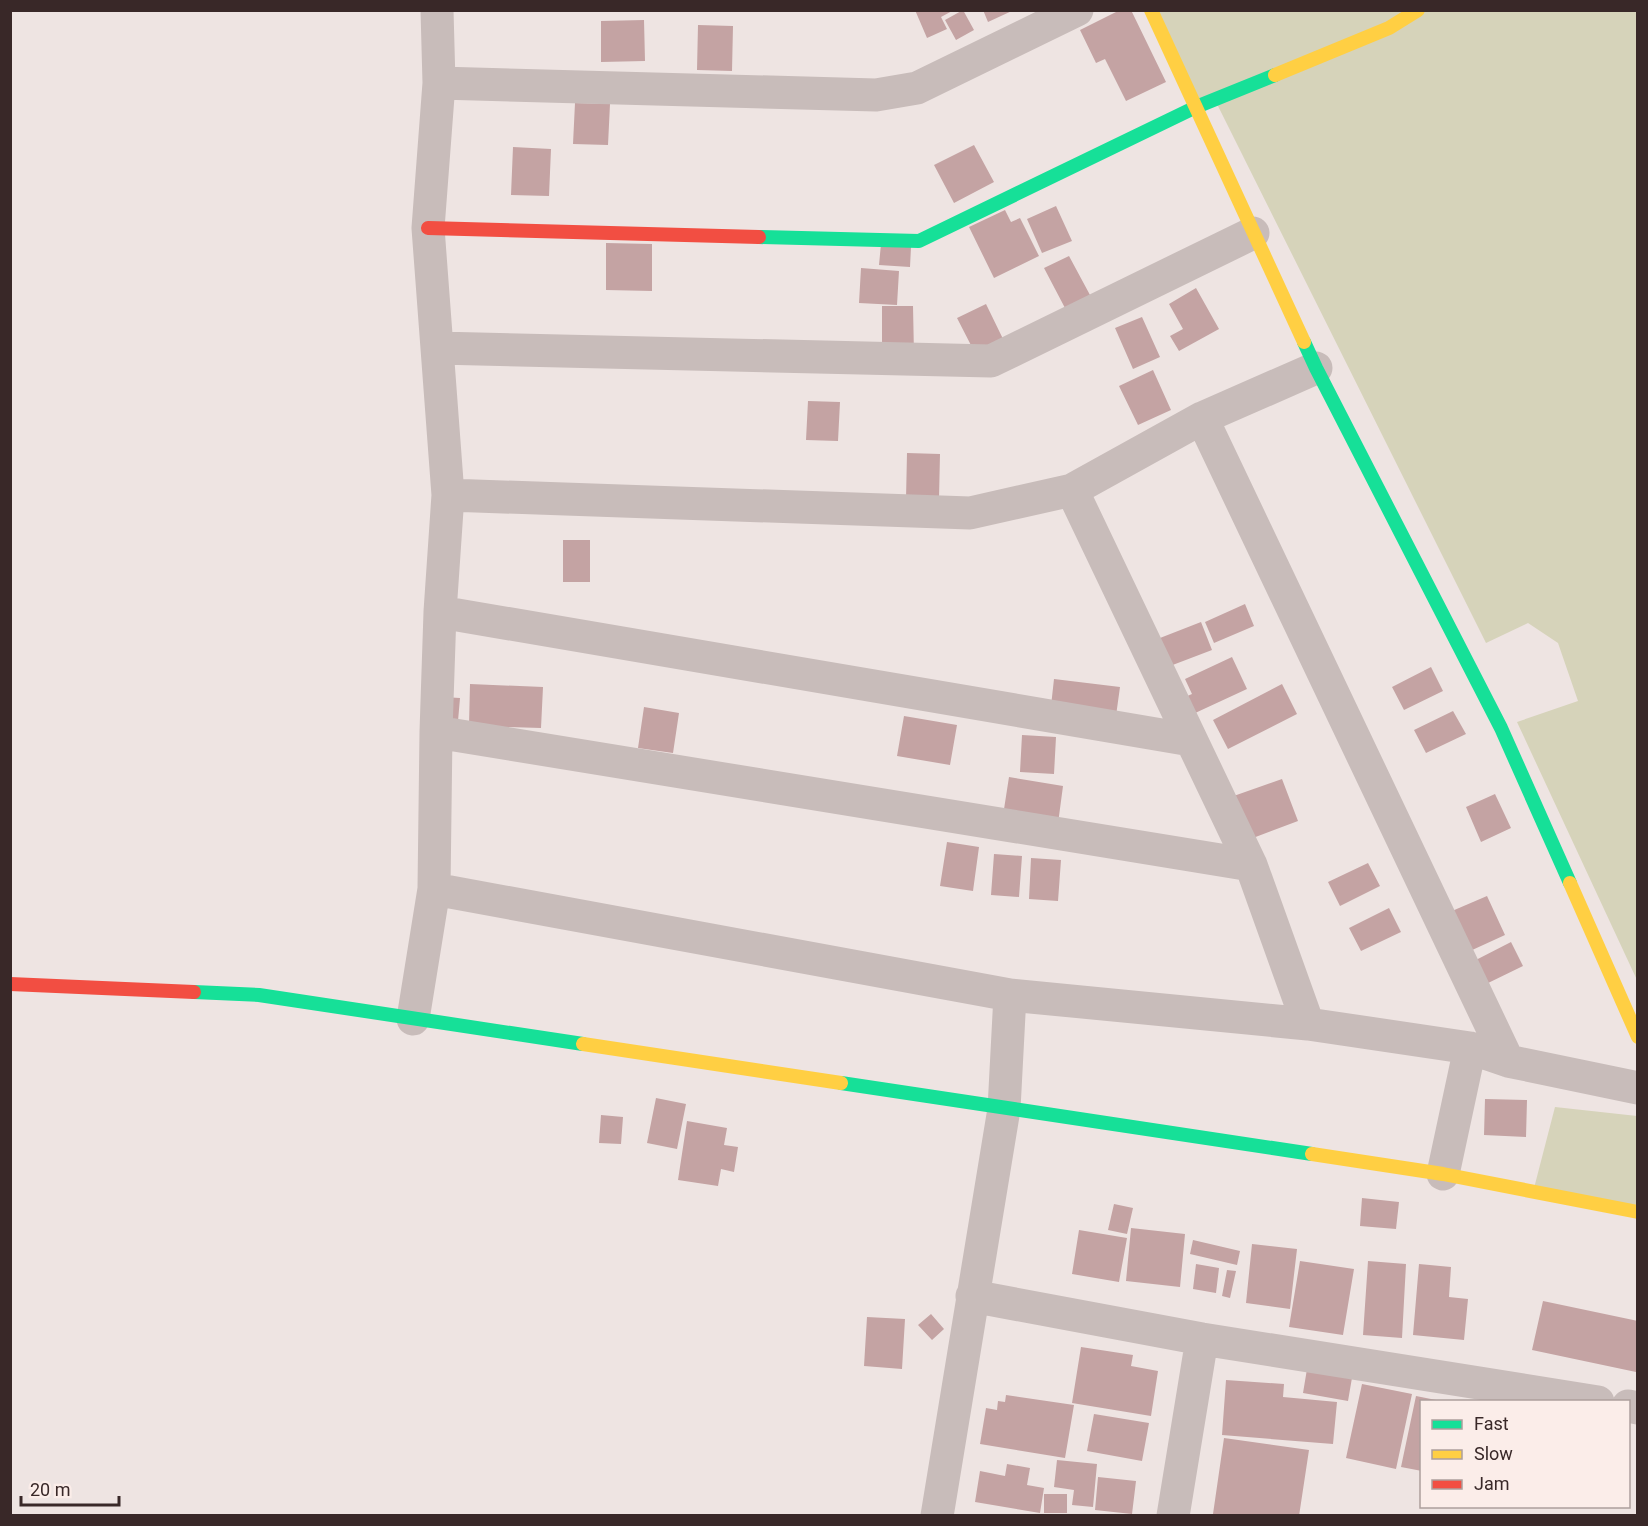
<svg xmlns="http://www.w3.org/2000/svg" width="1648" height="1526" font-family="Roboto,sans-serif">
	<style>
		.green { fill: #d6d3ba }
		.building { fill: #c4a3a3 }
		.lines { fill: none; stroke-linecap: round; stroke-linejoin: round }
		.street { stroke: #c8bcba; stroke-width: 33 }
		.fast { stroke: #16e098; stroke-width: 14 }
		.slow { stroke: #ffcf43; stroke-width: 14 }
		.jam { stroke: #f24e42; stroke-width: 14 }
	</style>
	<rect width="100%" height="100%" fill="#eee4e2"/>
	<path class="green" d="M 1152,11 L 1637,11 L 1637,980 L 1517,722 L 1578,701 L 1558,643 L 1528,623 L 1486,643 L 1218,106 L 1194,105 Z
		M 1555,1107 L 1637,1116 L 1637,1213 L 1533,1192 Z"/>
	<path class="building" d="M 915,10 L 954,10 L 941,17 L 947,29 L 927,38 Z
		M 963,10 L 974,30 L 956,40 L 945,20 Z
		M 983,10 L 1014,10 L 988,22 Z
		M 1120,10 L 1131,10 L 1166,82 L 1126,101 L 1105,59 L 1096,63 L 1080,30 Z
		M 644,20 L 645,61 L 601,62 L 601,21 Z
		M 698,25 L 733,26 L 732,71 L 697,70 Z
		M 575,103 L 610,104 L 608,145 L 573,144 Z
		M 974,145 L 994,182 L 954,203 L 934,165 Z
		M 513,147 L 551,149 L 549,196 L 511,195 Z
		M 1056,206 L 1072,241 L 1042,253 L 1027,219 Z
		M 1005,210 L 1011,222 L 1020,218 L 1039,256 L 994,278 L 969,227 Z
		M 606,243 L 652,244 L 652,291 L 606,290 Z
		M 881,244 L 911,247 L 910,267 L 879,265 Z
		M 1069,256 L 1090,295 L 1065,308 L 1044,268 Z
		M 861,268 L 899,271 L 897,305 L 859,303 Z
		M 1196,288 L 1219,329 L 1179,351 L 1170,336 L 1183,329 L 1169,304 Z
		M 986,304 L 1004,341 L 976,355 L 957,318 Z
		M 882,306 L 913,306 L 914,355 L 882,356 Z
		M 1142,317 L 1160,357 L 1133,369 L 1115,328 Z
		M 1153,370 L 1171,410 L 1138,425 L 1119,386 Z
		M 808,401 L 840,402 L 838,441 L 806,440 Z
		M 907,453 L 940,454 L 939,499 L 906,499 Z
		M 563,540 L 590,540 L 590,582 L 563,582 Z
		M 1245,604 L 1254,626 L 1214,643 L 1205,622 Z
		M 1201,622 L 1212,650 L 1170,666 L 1160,638 Z
		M 1232,657 L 1247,689 L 1193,714 L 1185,697 L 1192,694 L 1185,679 Z
		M 1431,667 L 1443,691 L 1404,710 L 1392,687 Z
		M 1054,679 L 1120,687 L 1115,723 L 1050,715 Z
		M 470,684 L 543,687 L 541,728 L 469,726 Z
		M 1282,684 L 1297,714 L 1228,749 L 1213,720 Z
		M 443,697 L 460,698 L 458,721 L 442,720 Z
		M 644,707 L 679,713 L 673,753 L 638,748 Z
		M 1453,711 L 1466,734 L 1426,753 L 1414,730 Z
		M 904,716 L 957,725 L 950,765 L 897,756 Z
		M 1022,735 L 1056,737 L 1054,774 L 1020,772 Z
		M 1009,777 L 1063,786 L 1057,831 L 1002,822 Z
		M 1282,779 L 1298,821 L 1245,841 L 1228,798 Z
		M 1495,794 L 1511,828 L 1481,842 L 1466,807 Z
		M 947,842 L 979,847 L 973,891 L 940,886 Z
		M 994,854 L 1022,856 L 1019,897 L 991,895 Z
		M 1031,858 L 1061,860 L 1058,901 L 1029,899 Z
		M 1368,863 L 1380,886 L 1340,906 L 1328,882 Z
		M 1487,896 L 1505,935 L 1470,951 L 1452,911 Z
		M 1389,908 L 1401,932 L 1361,951 L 1349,928 Z
		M 1511,942 L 1523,966 L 1484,985 L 1472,962 Z
		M 656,1098 L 686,1104 L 677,1149 L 647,1143 Z
		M 1485,1099 L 1527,1100 L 1526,1137 L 1484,1135 Z
		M 601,1115 L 623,1117 L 621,1144 L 599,1143 Z
		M 687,1121 L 727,1128 L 724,1145 L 738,1147 L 734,1172 L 721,1169 L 718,1186 L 678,1180 Z
		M 1362,1198 L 1399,1202 L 1396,1229 L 1360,1226 Z
		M 1114,1204 L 1133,1208 L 1127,1234 L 1108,1230 Z
		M 1131,1228 L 1185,1234 L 1180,1287 L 1126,1281 Z
		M 1079,1230 L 1127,1238 L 1119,1282 L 1072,1274 Z
		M 1193,1240 L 1240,1251 L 1237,1265 L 1190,1254 Z
		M 1252,1244 L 1297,1249 L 1290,1309 L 1246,1303 Z
		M 1300,1261 L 1354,1269 L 1343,1335 L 1289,1327 Z
		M 1368,1261 L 1406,1264 L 1402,1338 L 1363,1335 Z
		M 1196,1264 L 1219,1268 L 1216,1293 L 1193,1289 Z
		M 1419,1264 L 1451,1267 L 1449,1297 L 1468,1299 L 1464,1340 L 1413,1335 Z
		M 1227,1270 L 1236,1271 L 1230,1298 L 1222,1296 Z
		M 1543,1301 L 1638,1321 L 1636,1372 L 1532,1350 Z
		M 931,1314 L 944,1329 L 932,1340 L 918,1325 Z
		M 867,1317 L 905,1319 L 902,1369 L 864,1366 Z
		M 1081,1347 L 1133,1355 L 1131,1366 L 1158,1371 L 1151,1416 L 1072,1403 Z
		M 1308,1363 L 1353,1372 L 1348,1401 L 1303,1393 Z
		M 1226,1380 L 1284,1384 L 1283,1397 L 1337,1402 L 1333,1444 L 1222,1435 Z
		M 1362,1384 L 1412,1394 L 1396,1469 L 1346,1458 Z
		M 1006,1395 L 1074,1405 L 1065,1458 L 980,1444 L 986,1408 L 997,1410 L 998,1401 L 1005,1402 Z
		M 1416,1396 L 1436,1400 L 1422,1402 L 1422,1471 L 1401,1467 Z
		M 1094,1414 L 1149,1423 L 1142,1461 L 1087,1451 Z
		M 1224,1438 L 1309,1450 L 1299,1516 L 1221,1516 L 1213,1514 Z
		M 1057,1460 L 1097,1464 L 1093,1507 L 1072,1505 L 1074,1490 L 1054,1487 Z
		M 1007,1464 L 1030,1468 L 1027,1485 L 1044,1488 L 1040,1513 L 975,1502 L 980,1471 L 1005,1476 Z
		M 1098,1477 L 1136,1481 L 1132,1514 L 1095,1510 Z
		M 1044,1494 L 1067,1494 L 1067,1513 L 1044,1513 Z"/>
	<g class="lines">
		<path class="street" d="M 439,83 L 876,95 L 917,88 L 1077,10
			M 437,348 L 991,361 L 1253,233
			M 1202,418 L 1508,1061
			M 1072,490 L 1251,865 L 1308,1024
			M 448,495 L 970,513 L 1072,490 L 1202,418 L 1316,368
			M 440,612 L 1191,740
			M 436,732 L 1251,865
			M 434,889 L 1010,995 L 1308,1024 L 1470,1048 L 1508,1061 L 1638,1088
			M 413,1019 L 434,889 L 436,732 L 440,612 L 448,495 L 428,228 L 439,83 L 437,10
			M 1443,1174 L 1470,1048
			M 972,1296 L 1202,1339 L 1598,1402
			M 1628,1406 L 1638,1408
			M 937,1516 L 1004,1109 L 1010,995
			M 1173,1516 L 1202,1339"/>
		<path class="fast" d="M 759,237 L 919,241 L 1196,107 L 1275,75
			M 1304,342 L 1316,368 L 1501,728 L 1570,883
			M 194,992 L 259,995 L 583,1044
			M 841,1083 L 1312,1154"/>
		<path class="slow" d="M 1151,10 L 1304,342
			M 1275,75 L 1389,28 L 1418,10
			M 1570,883 L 1638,1037
			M 583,1044 L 841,1083
			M 1312,1154 L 1443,1174 L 1638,1212"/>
		<path class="jam" d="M 428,228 L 759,237
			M 10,984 L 194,992"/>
	</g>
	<rect width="1648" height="1526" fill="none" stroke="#392828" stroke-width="24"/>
	<rect x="1420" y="1400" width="210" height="108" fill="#fbede9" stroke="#ad9e9c" stroke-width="1.5"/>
	<rect x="1432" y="1420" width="30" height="9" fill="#16e098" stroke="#ad9e9c" stroke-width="1.5"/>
	<text x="1474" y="1430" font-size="18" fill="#392828">Fast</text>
	<rect x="1432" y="1450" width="30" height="9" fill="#ffcf43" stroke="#ad9e9c" stroke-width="1.5"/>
	<text x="1474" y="1460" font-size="18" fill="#392828">Slow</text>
	<rect x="1432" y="1480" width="30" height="9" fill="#f24e42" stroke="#ad9e9c" stroke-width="1.5"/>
	<text x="1474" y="1490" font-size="18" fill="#392828">Jam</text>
	<path d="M21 1496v9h98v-9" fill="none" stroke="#392828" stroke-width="3"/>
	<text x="30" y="1496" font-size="18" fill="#392828" stroke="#fbede9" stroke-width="4.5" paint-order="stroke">20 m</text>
</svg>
